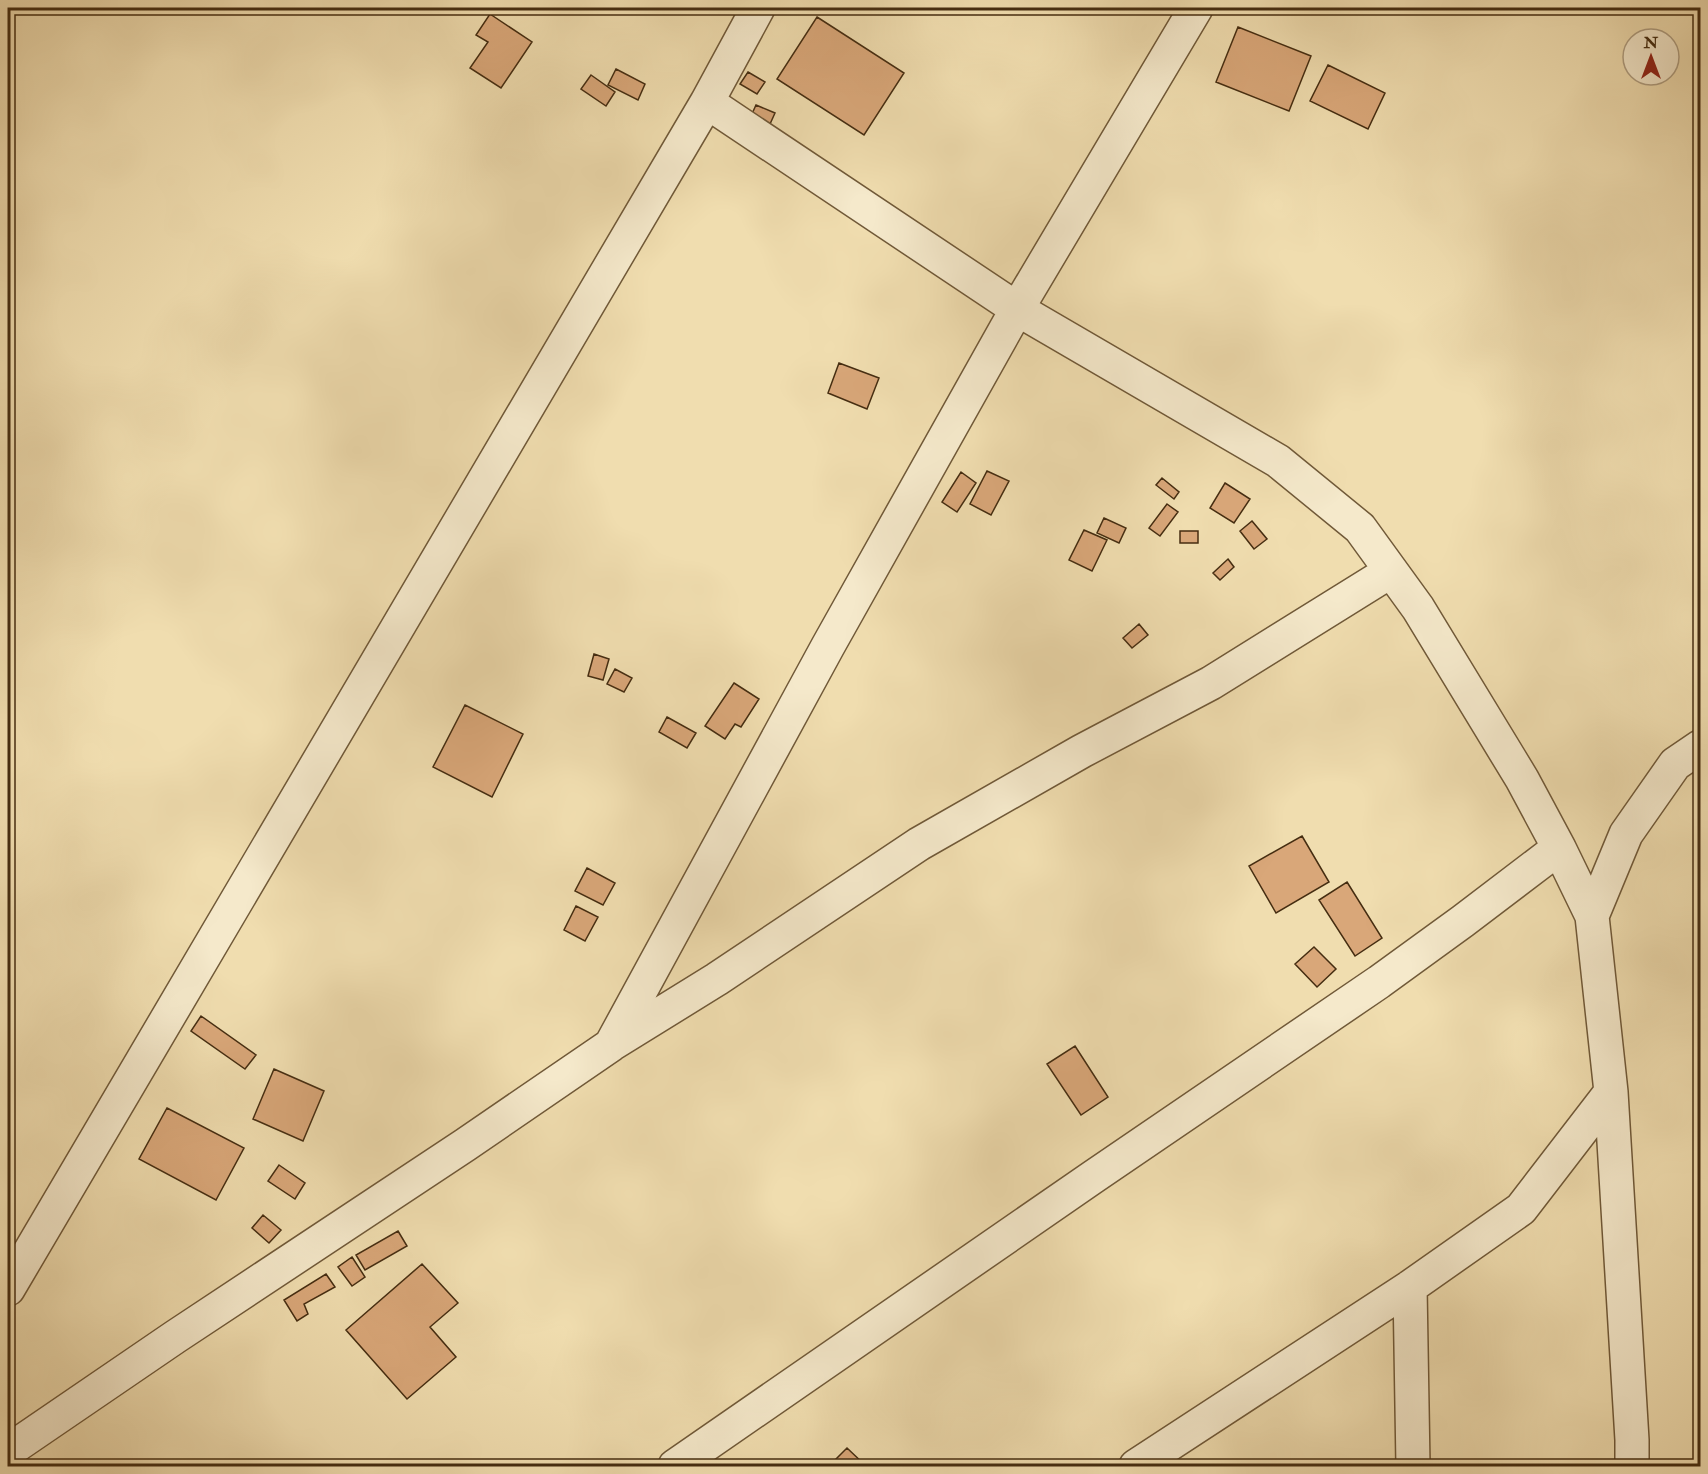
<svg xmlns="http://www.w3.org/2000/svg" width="1708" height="1474" font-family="'IM FELL Double Pica',serif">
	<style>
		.building { fill: #d9a779; stroke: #452d11; stroke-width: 1.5 }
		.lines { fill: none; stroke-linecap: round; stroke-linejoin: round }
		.minor-casing { stroke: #705938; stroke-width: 36 }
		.minor { stroke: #f5e9cb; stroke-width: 33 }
	</style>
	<rect width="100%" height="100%" fill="#f0ddaf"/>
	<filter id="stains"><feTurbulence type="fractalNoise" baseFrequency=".00333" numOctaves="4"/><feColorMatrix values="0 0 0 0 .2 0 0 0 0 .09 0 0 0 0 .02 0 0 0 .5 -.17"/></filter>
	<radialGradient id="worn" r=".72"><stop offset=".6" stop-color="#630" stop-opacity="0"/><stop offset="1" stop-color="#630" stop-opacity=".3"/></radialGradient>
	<path class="building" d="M 490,14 L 532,42 L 501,88 L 470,68 L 488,42 L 476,35 Z
		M 817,17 L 904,73 L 864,135 L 777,79 Z
		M 1238,27 L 1311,56 L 1289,111 L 1216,82 Z
		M 1328,65 L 1385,93 L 1368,129 L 1310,101 Z
		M 616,69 L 645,84 L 638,100 L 608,85 Z
		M 748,72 L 765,82 L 757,94 L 740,84 Z
		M 591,75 L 615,92 L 606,106 L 581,89 Z
		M 756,105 L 775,113 L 770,124 L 751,116 Z
		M 839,363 L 879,378 L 867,409 L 828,393 Z
		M 987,471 L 1009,481 L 991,515 L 970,504 Z
		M 961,472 L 976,483 L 957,512 L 942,502 Z
		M 1162,478 L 1179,492 L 1174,499 L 1156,485 Z
		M 1225,483 L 1250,499 L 1234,523 L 1210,508 Z
		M 1167,504 L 1178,512 L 1160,536 L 1149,528 Z
		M 1104,518 L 1126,528 L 1119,543 L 1097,533 Z
		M 1252,521 L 1267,539 L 1254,549 L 1240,531 Z
		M 1084,530 L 1107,540 L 1092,571 L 1069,560 Z
		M 1180,531 L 1198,531 L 1198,543 L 1180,543 Z
		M 1228,559 L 1234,567 L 1220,580 L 1213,573 Z
		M 1139,624 L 1148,635 L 1132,648 L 1123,638 Z
		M 594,654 L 609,659 L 603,680 L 588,676 Z
		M 615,669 L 632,678 L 624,692 L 607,684 Z
		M 734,683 L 759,699 L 741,727 L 735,724 L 725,739 L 705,726 Z
		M 465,705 L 523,734 L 492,797 L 433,767 Z
		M 667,717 L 696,733 L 687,748 L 659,732 Z
		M 1302,836 L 1329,882 L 1276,913 L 1249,866 Z
		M 587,868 L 615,883 L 603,905 L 575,891 Z
		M 1347,882 L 1382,938 L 1355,956 L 1319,900 Z
		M 576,906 L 598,917 L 585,941 L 564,930 Z
		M 1314,947 L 1336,969 L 1317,987 L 1295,964 Z
		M 201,1016 L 256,1055 L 245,1069 L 191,1031 Z
		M 1075,1046 L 1108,1097 L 1081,1115 L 1047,1064 Z
		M 274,1069 L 324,1091 L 303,1141 L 253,1119 Z
		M 167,1108 L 244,1148 L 216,1200 L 139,1159 Z
		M 279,1165 L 305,1183 L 295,1199 L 268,1181 Z
		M 263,1215 L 281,1230 L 269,1243 L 252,1228 Z
		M 398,1231 L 407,1246 L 365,1270 L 356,1255 Z
		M 352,1257 L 365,1277 L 352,1286 L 338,1267 Z
		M 422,1264 L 458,1303 L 430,1327 L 456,1357 L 407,1399 L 346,1330 Z
		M 326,1274 L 335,1287 L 304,1304 L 308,1314 L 297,1321 L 284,1300 Z
		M 847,1448 L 866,1466 L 829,1466 Z"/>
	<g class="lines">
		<defs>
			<path id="minor" d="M 707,102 L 1017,309 L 1278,461 L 1360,528 L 1418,608 L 1522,779 L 1559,848 L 1592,916 L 1611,1092 L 1632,1440 L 1632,1466
				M 1592,916 L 1626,834 L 1675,764 L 1700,747
				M 612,1044 L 717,979 L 919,844 L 1082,751 L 1211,683 L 1391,571
				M 1410,1287 L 1413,1466
				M 8,1289 L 707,102 L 758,8
				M 8,1451 L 175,1337 L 465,1145 L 611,1045 L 828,646 L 1017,309 L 1196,8
				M 675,1466 L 1093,1177 L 1379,982 L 1463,921 L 1559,848
				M 1136,1466 L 1410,1287 L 1521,1209 L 1611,1092"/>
		</defs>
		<use href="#minor" class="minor-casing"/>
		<use href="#minor" class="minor"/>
	</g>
	<rect width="1708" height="1474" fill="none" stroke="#f0ddaf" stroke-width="30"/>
	<rect x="9" y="9" width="1690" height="1456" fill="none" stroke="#452d11" stroke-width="3"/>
	<rect x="15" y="15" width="1678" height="1444" fill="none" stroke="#452d11" stroke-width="1.5"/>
	<g transform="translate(1651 57)"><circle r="28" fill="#f5e9cb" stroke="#af9e81" stroke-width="1.5"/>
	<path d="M0-4.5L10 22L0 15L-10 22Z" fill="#8f2418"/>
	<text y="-9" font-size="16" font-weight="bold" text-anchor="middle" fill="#452d11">N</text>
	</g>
	<rect width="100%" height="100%" filter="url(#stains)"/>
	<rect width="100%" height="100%" fill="url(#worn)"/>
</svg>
